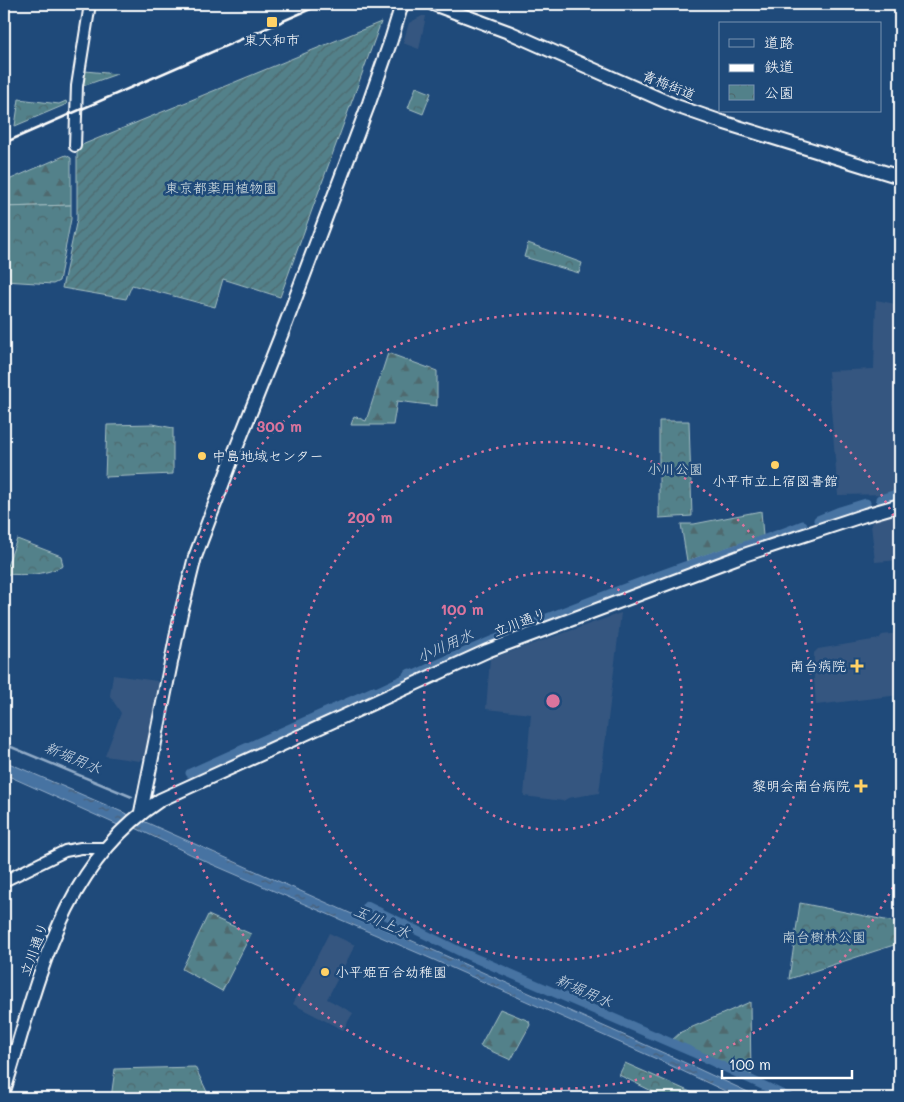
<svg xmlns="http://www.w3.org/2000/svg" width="904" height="1102" font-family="Mali,'Klee One',sans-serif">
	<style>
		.built { fill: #365780 }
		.forest { fill: url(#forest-firs); stroke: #a8c0c4 }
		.park { fill: url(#park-crowns); stroke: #a8c0c4 }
		.garden { fill: url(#garden-furrows); stroke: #a8c0c4 }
		.water { fill: url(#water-ripples); stroke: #91abc7 }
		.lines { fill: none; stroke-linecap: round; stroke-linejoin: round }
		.stream { stroke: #91abc7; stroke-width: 2.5 }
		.canal { stroke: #4773a2; stroke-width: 9 }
		.minor-casing { stroke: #fff; stroke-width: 14 }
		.major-casing { stroke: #fff; stroke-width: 16 }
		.minor { stroke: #1f4a7a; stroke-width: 10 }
		.major { stroke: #1f4a7a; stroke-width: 12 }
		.rail { stroke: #fff; stroke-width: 2.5 }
		.ring { fill: none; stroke: #da749d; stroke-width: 2.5; stroke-dasharray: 2.5 5 }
		.poi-dot { fill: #ffd166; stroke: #1f4a7a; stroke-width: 2 }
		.labels { text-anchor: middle; stroke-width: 5; stroke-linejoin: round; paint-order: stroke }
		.poi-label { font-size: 14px; fill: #fff; stroke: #1f4a7a }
		.street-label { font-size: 14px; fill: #fff; stroke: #1f4a7a }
		.park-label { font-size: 14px; fill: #d4e0e2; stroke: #1f4a7a }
		.water-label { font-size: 15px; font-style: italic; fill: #d1dce8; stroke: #1f4a7a }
		.centre { fill: #da749d; stroke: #1f4a7a; stroke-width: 2.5 }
		.ring-label { font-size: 15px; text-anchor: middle; font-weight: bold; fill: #da749d; stroke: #1f4a7a; stroke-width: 5; stroke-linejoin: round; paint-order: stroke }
	</style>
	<defs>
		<pattern id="forest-firs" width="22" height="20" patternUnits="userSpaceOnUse" patternTransform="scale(1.25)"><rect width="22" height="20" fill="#52818a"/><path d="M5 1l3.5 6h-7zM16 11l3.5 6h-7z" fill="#4f696e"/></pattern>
		<pattern id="park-crowns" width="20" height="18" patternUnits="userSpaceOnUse" patternTransform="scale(1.25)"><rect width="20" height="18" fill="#52818a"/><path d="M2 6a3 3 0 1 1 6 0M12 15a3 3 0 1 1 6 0" fill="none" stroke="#4f696e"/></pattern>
		<pattern id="garden-furrows" width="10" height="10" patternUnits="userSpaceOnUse" patternTransform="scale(1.25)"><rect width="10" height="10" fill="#52818a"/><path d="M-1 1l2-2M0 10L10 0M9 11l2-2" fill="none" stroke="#4f696e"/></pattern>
		<pattern id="water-ripples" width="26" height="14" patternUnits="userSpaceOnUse" patternTransform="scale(1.25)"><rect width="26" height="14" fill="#4773a2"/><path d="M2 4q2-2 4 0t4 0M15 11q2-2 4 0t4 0" fill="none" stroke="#4a5e73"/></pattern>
	</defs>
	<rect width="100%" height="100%" fill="#1f4a7a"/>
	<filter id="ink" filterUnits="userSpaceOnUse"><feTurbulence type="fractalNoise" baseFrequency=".02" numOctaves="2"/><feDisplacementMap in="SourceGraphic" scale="10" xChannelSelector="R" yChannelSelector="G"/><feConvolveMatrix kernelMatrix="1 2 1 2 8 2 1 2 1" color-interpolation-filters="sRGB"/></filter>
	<g filter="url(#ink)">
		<path class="built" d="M 422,16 L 426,16 L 419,49 L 403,43 L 409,23 Z
			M 876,300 L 900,305 L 899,491 L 887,494 L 838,495 L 828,371 L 874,369 Z
			M 900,513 L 900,560 L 875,562 L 871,524 L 874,520 Z
			M 621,613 L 599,793 L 568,798 L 563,801 L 524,796 L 531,714 L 486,709 L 490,659 Z
			M 900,633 L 900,695 L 816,705 L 814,678 L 814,653 L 818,649 L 879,639 L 882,635 Z
			M 113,675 L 157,681 L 158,685 L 144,757 L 139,761 L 105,756 L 121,713 L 110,696 Z
			M 329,933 L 355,945 L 327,999 L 353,1013 L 343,1030 L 293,1004 Z"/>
		<path class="forest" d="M 66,155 L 71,158 L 71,205 L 4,207 L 4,182 Z
			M 388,353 L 437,371 L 437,406 L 397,401 L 393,425 L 351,425 L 354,416 L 366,421 Z
			M 761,511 L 763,536 L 687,561 L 681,524 L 694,524 Z
			M 208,915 L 251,934 L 222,991 L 182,969 Z
			M 750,1002 L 751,1078 L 671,1041 L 681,1032 Z
			M 500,1009 L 529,1021 L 530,1025 L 511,1060 L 480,1046 Z"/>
		<path class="park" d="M 85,71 L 117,74 L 83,86 Z
			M 416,87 L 431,93 L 423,114 L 408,108 Z
			M 19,99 L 59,104 L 66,101 L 67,104 L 15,126 Z
			M 71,205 L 71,219 L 59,281 L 53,284 L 4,281 L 4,207 Z
			M 528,243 L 582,263 L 579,273 L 524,257 Z
			M 659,421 L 689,421 L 692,516 L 659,518 Z
			M 153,424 L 173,428 L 173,474 L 105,477 L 107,425 Z
			M 17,539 L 61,556 L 63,566 C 42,576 26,575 4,574 Z
			M 800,903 L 900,923 L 900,943 L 789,979 Z
			M 625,1063 L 704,1098 L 666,1098 L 619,1075 Z
			M 195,1067 L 210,1098 L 111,1098 L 115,1069 Z"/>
		<path class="garden" d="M 381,22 L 280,297 L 223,279 L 215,307 L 132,285 L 126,299 L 62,288 L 77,219 L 77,147 Z"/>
		<path class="water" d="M 4,761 L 150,824 L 666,1054 L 761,1098 L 740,1098 L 661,1061 L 425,956 L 209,863 L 125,823 L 120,826 L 4,774 Z"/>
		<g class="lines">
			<path class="stream" d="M 4,744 L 132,797"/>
			<path class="canal" d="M 880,499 L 900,493
				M 818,520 L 840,511 L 866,503
				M 190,773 L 373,691 L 374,693 L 406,678 L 407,675 L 410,673 L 414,675 C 503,634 593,599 685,566 C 724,552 764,541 803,525
				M 367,906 L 463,953 L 692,1052 L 790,1098"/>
			<defs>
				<path id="minor" d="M 75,146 L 77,86 L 90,4
					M 4,881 L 65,851 L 81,848 L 104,848"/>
				<path id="major" d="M 433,4 L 511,33 L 676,106 L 725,123 L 900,177
					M 141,812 L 181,613 L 195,557 L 235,451 L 286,323 L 369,103 L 391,40 L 402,4
					M 4,1091 C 38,983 59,867 160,800 L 487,651 L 744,555 L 865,515 L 900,505"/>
			</defs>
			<use href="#minor" class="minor-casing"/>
			<use href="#major" class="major-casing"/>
			<use href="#minor" class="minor"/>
			<use href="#major" class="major"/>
			<path class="rail" d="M 4,143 L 322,4"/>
		</g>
	</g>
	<g class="ring">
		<circle cx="553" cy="701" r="129"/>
		<circle cx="553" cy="701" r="259"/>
		<path d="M900 874A388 388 0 1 1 900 528"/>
	</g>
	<g class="poi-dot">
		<rect x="266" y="16" width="12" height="12" rx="2.5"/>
		<circle cx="202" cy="456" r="5"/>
		<circle cx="775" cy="465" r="5"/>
		<path d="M854.5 658.5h5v5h5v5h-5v5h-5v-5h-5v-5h5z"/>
		<path d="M858.5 778.5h5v5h5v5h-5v5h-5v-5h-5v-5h5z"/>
		<circle cx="325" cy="972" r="5"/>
	</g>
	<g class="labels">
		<g class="poi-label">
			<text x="272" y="45">東大和市</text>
			<text x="212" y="461" text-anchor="start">中島地域センター</text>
			<text x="775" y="486">小平市立上宿図書館</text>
			<text x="846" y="671" text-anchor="end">南台病院</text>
			<text x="850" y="791" text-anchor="end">黎明会南台病院</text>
			<text x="335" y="977" text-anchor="start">小平姫百合幼稚園</text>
		</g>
		<g class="street-label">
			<text transform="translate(669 85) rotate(22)" y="5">青梅街道</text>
			<text transform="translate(520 622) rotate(-21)" y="5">立川通り</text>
			<text transform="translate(34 949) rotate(-70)" y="5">立川通り</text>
		</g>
		<g class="park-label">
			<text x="221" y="193">東京都薬用植物園</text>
			<text x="675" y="474">小川公園</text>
			<text x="824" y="942">南台樹林公園</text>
		</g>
		<g class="water-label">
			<text transform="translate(445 646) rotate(-24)" y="5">小川用水</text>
			<text transform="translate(73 758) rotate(23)" y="5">新堀用水</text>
			<text transform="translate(382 922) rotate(24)" y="5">玉川上水</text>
			<text transform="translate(584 991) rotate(24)" y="5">新堀用水</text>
		</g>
	</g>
	<circle cx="553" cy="701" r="8" class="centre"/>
	<g class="ring-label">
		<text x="279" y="432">300 m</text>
		<text x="370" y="523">200 m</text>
		<text x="462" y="615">100 m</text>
	</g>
	<rect width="904" height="1102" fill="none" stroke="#1f4a7a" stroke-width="20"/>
	<rect x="10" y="10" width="884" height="1082" fill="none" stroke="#fff" stroke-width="2" filter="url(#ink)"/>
	<rect x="719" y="22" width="162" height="90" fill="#1f4a7a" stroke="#7992af"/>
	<rect x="729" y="39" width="25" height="8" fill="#1f4a7a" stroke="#7992af"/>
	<text x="764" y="48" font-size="15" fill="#ffffff">道路</text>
	<rect x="729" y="64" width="25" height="8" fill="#ffffff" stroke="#7992af"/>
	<text x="764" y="72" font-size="15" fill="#ffffff">鉄道</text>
	<rect x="729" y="85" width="25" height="15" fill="url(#park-crowns)" stroke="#7992af"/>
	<text x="764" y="98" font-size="15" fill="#ffffff">公園</text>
	<path d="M722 1070v8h130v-8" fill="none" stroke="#ffffff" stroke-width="2.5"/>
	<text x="729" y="1070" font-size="15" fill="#ffffff" stroke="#1f4a7a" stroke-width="4" paint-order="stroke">100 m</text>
</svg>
